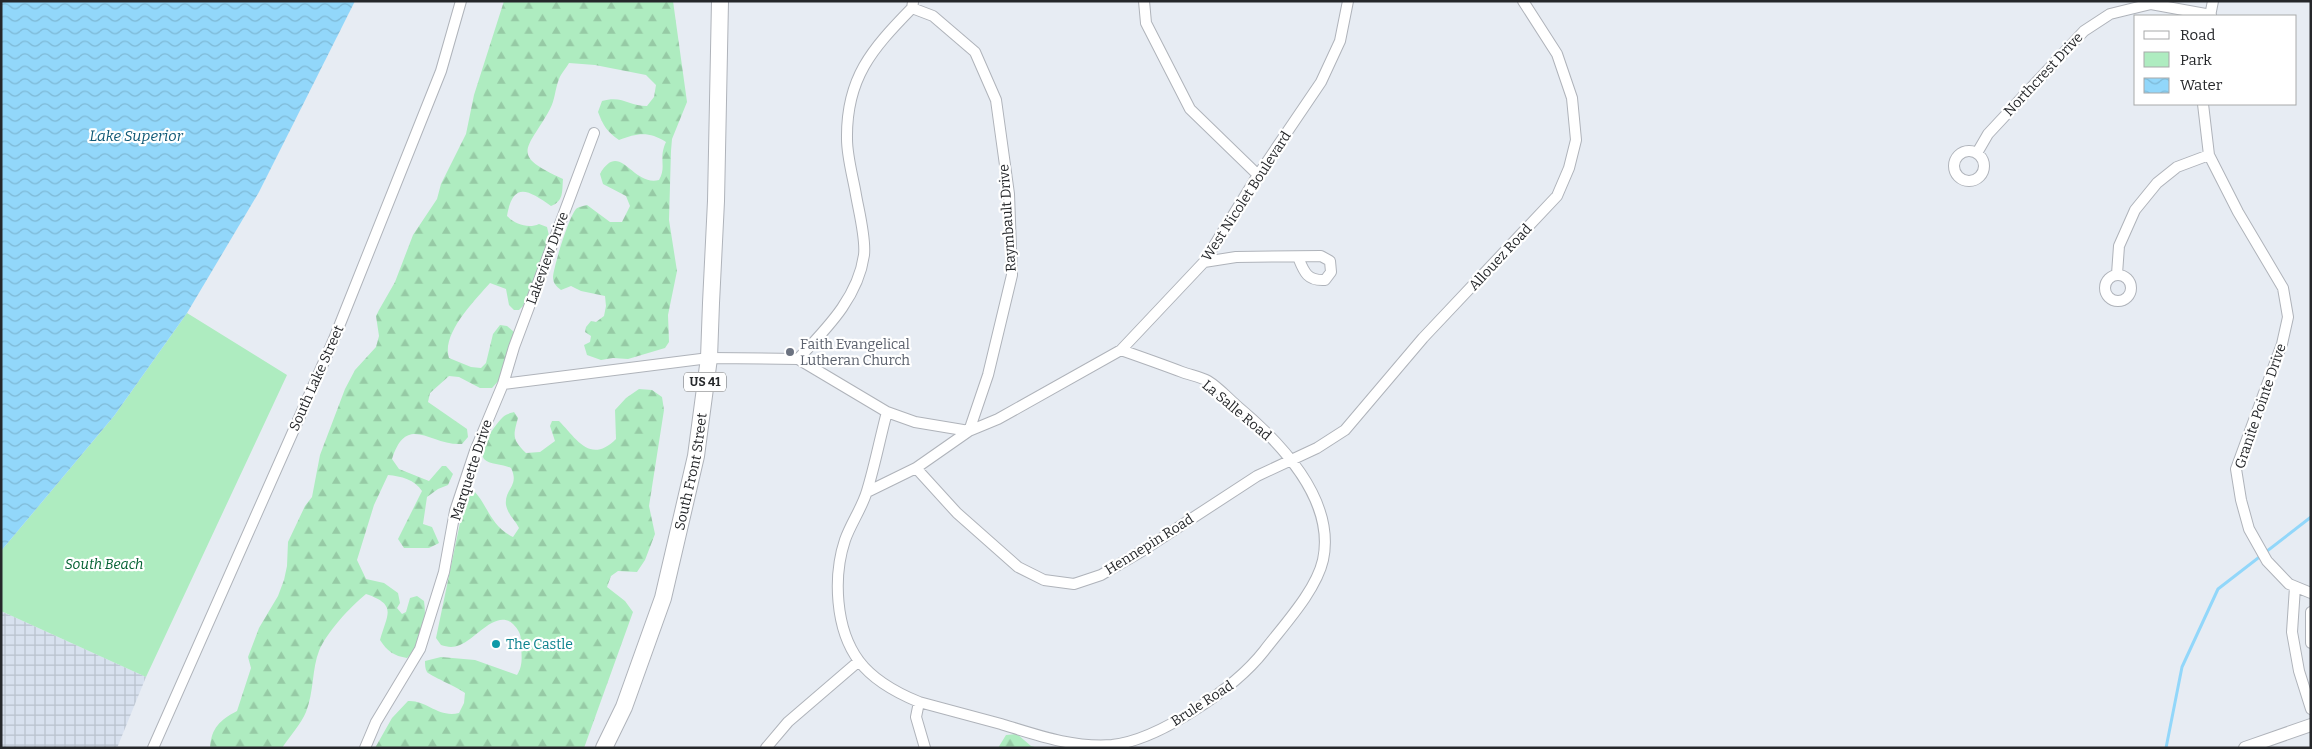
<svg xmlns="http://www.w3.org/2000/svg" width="2312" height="749" font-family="Bitter,serif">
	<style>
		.industrial { fill: url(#industrial-grid) }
		.green { fill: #aeecc0 }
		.forest { fill: url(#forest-firs) }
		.water { fill: url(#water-waves) }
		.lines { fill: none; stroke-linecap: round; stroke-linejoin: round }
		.stream { stroke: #92d7fa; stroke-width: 3 }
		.minor-casing { stroke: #afb3ba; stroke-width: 12 }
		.tertiary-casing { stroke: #afb3ba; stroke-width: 14 }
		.trunk-casing { stroke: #afb3ba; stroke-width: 18 }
		.minor { stroke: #fff; stroke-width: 10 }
		.tertiary { stroke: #fff; stroke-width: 12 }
		.trunk { stroke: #fff; stroke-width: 16 }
		.worship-dot { fill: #6b7280; stroke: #fff; stroke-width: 2 }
		.culture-dot { fill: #0f9aa8; stroke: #fff; stroke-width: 2 }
		.labels { text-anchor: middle; stroke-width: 4.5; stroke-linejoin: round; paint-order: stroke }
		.shield { fill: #fff; stroke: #66686a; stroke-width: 1 }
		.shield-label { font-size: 12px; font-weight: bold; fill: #25272a }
		.street-label { font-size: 14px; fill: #25272a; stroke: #fff }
		.worship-label { font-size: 14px; fill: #5b616d; stroke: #fff; text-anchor: start }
		.park-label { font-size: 14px; font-style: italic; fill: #026031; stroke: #fff }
		.culture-label { font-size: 14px; fill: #0d838f; stroke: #fff; text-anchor: start }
		.water-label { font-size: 15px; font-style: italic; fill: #0f5875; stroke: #fff }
	</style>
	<defs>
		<pattern id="industrial-grid" width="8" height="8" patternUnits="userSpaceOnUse" patternTransform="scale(1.25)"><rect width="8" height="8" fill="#d8e1ef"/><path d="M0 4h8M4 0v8" fill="none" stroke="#b9c1cd"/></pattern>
		<pattern id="forest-firs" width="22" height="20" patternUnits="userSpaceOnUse" patternTransform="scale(1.25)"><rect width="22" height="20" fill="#aeecc0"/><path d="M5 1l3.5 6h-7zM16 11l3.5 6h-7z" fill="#96caa5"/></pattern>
		<pattern id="water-waves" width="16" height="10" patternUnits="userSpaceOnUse" patternTransform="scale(1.25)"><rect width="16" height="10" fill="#92d7fa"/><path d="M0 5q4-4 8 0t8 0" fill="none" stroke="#7eb9d6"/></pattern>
	</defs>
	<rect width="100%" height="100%" fill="#e7ecf3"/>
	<path class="industrial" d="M 1,611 L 146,677 L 117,748 L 1,748 Z"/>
	<path class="green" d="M 187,313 L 287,375 L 146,677 L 1,611 L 1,551 L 114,416 Z"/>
	<path class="forest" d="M 504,1 L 673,1 L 687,102 L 672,139 L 671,151 L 669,220 L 677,271 L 668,315 L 669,342 L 665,348 L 628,359 L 613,358 L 601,360 L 587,355 L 584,345 L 590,342 L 591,336 L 585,332 L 586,327 L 591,321 L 596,322 L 604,316 L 606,306 L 605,296 L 581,291 L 571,286 L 561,290 C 556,286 553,283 553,277 C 554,265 569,217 576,209 C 578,207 583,206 587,205 L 610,222 L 622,222 L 630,206 L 626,196 L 603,184 L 600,174 C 620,139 632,187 659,180 C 667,166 658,159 666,142 C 649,131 637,133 619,140 C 607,132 603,125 598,112 L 602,101 C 622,95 629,106 647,106 L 654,97 L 656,85 L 646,75 L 595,65 L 569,63 C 566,68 561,74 559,79 C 555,89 555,100 550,109 C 528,150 508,154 563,179 C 562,191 564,201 551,206 C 528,190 513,181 507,216 C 515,224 528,229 539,224 L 547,227 L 550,240 L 523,306 L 519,310 L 514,310 L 509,305 L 506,289 L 490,283 C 475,300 441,334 449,358 L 471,367 L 481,368 L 486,363 L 493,334 L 500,325 L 507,326 L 514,332 L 502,377 L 492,388 L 480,388 L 459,377 L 449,376 L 430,393 L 428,402 L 467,429 L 468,437 L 462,444 C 430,446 407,412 392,459 L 399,469 L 429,481 L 442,466 L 446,466 L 453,474 L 448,485 L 438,489 L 427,497 L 423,524 L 432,527 L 439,543 L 429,548 L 404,548 L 398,539 L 422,491 C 415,480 401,476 388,475 L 374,505 L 357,560 L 366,579 L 384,583 L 398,593 L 400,603 L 397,608 L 402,614 L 406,612 L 410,598 L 417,596 L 424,601 C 427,621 423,645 407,658 C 394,656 387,651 380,640 C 387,614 398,605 366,594 C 351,606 326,633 319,651 C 312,668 314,692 306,712 C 301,724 290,736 282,748 L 210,748 C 211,728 220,720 237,711 L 251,668 L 248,657 L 259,628 L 278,596 L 284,580 L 287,566 L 288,542 L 305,506 L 312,497 L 320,455 L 345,389 L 355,370 L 376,347 L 379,336 L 376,316 L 379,310 L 395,282 L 413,235 L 437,199 L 441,184 L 466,134 L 474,95 Z
		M 639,389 L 652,390 L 662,397 L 664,410 L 649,506 L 655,534 L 645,560 L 637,572 L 618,571 L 611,576 L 607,587 L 625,601 L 633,612 L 584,748 L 375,748 L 392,718 L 408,701 C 427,700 438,718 459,713 L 464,703 L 465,693 C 457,687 429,675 427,672 C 425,669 425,664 425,661 L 441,657 L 475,660 L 517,675 C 524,664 521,654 521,641 C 521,634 518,629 513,624 C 496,609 476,639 460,645 C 453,648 447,647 441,645 L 436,638 L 466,494 L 472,489 C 488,504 489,525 513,537 L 519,528 C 515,520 508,515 506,505 C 504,489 520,486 511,468 C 504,464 489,465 484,459 C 477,449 496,424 503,417 C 506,414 511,413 514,412 L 518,418 C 513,436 512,439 526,453 L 540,452 L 555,441 L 550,426 L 552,421 L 559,421 C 576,438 590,465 616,439 L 615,410 L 626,398 Z
		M 1017,734 L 1031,746 L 1038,748 L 998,748 L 1006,735 Z"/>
	<path class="water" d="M 1,1 L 355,1 L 259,192 L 187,313 L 114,416 L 1,551 Z"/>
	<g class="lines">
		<path class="stream" d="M 2166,748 L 2182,667 L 2218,589 L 2311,517"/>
		<defs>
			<path id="minor" d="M 1144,1 L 1146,23 L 1190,109 L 1258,175
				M 2210,16 L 2213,1
				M 2203,104 L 2209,155 L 2238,212 L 2283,288 L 2288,317 L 2282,344 L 2236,469 L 2241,500 L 2249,529 L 2267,561 L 2289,584 L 2311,593
				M1954 166a15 15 0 1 1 30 0a15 15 0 1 1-30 0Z
				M 1977,153 L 1988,134 L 2084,31 L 2110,14 L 2151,4 L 2211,15
				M 1204,262 L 1236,257 L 1321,256 L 1330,261 L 1331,272 L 1325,280 C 1307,281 1304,272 1298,257
				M 2117,274 L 2119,246 L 2135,210 L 2157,183 L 2177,167 L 2209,155
				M2105 288a13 13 0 1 1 26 0a13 13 0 1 1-26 0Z
				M 798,359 C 826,329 858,298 864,255 C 866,239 859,212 856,195 C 853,177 847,157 847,139 C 846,78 872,49 912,8 L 913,2
				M 503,384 L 709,358 L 798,359 L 887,412 L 915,422 L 969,431 L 998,419 L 1121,350 L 1204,262 L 1258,175 L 1321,82 L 1340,41 L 1348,1
				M 887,412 C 880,438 875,465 867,491 C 862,508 851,523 845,540 C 833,576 835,629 859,661 C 874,681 897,693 919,702 L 916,717 L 925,748
				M 916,468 L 957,513 L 1018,567 L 1044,580 L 1074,584 L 1101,575 L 1142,551 L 1257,476 L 1317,448 L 1345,430 L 1423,338 L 1557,196 L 1569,168 L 1576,140 L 1572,98 L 1557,54 L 1523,1
				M 867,492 L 916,468 L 969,431 L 988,375 L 1012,275 L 1009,194 L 996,100 L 975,52 L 933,16 L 912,8
				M 2295,587 L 2292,632 L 2299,671 L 2311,709
				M 2311,612 L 2311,643
				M 919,702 C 946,709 974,717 1001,724 C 1037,735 1073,748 1112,745 C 1159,740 1235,688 1264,651 C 1283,626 1316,591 1323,560 C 1336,499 1278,440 1236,405 C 1227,397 1218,387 1208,381 C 1201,377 1190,375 1182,372 C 1161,364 1141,357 1121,350
				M 153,748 L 334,339 L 441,71 L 461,1
				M 365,748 L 376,722 L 420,649 L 444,572 L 455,511 L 475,451 L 503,384 L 514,347 L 594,133
				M 766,748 L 788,722 L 859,661"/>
			<path id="tertiary" d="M 2245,748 L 2311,725"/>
			<g id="trunk">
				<path id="s1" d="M 604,748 L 624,707 L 663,598 L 696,456 L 709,358 L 711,303 L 716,201 L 720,1"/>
			</g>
		</defs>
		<use href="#minor" class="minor-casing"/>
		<use href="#tertiary" class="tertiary-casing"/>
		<use href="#trunk" class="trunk-casing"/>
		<use href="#minor" class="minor"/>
		<use href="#tertiary" class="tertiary"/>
		<use href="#trunk" class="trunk"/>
	</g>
	<circle class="worship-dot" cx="790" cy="352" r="5"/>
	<circle class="culture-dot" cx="496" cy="644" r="5"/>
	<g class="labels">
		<rect class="shield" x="684" y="372.5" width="42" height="19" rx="4"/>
		<g class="shield-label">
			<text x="705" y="386">US 41</text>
		</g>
		<g class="street-label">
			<text transform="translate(2043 74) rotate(-47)" y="5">Northcrest Drive</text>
			<text transform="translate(1246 196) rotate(-57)" y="5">West Nicolet Boulevard</text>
			<text transform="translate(1007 218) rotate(-94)" y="5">Raymbault Drive</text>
			<text transform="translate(1500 257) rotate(-47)" y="5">Allouez Road</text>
			<text transform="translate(547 258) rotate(-70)" y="5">Lakeview Drive</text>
			<text transform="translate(316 378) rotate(-66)" y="5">South Lake Street</text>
			<text transform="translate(2260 406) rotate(-71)" y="5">Granite Pointe Drive</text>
			<text transform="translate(1237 410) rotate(40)" y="5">La Salle Road</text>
			<text transform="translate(471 470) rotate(-72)" y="5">Marquette Drive</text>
			<text dy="5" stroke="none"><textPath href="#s1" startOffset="291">South Front Street</textPath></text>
			<text transform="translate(1149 544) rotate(-32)" y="5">Hennepin Road</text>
			<text transform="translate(1202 703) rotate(-33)" y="5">Brule Road</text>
		</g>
		<g class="worship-label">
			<text x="800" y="349">Faith Evangelical<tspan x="800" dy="16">Lutheran Church</tspan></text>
		</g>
		<g class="park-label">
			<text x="104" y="569">South Beach</text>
		</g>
		<g class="culture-label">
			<text x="506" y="649">The Castle</text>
		</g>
		<g class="water-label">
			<text x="136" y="141">Lake Superior</text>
		</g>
	</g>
	<rect width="2312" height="749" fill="none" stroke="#25272a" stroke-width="5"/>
	<rect x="2134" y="15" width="162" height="90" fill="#ffffff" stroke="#a8a9aa"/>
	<rect x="2144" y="31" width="25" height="8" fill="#ffffff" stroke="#a8a9aa"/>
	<text x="2180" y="40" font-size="15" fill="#25272a">Road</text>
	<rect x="2144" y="52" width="25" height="15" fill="#aeecc0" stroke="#a8a9aa"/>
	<text x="2180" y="65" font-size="15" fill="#25272a">Park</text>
	<rect x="2144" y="78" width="25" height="15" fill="url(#water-waves)" stroke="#a8a9aa"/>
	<text x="2180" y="90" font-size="15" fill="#25272a">Water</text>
</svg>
